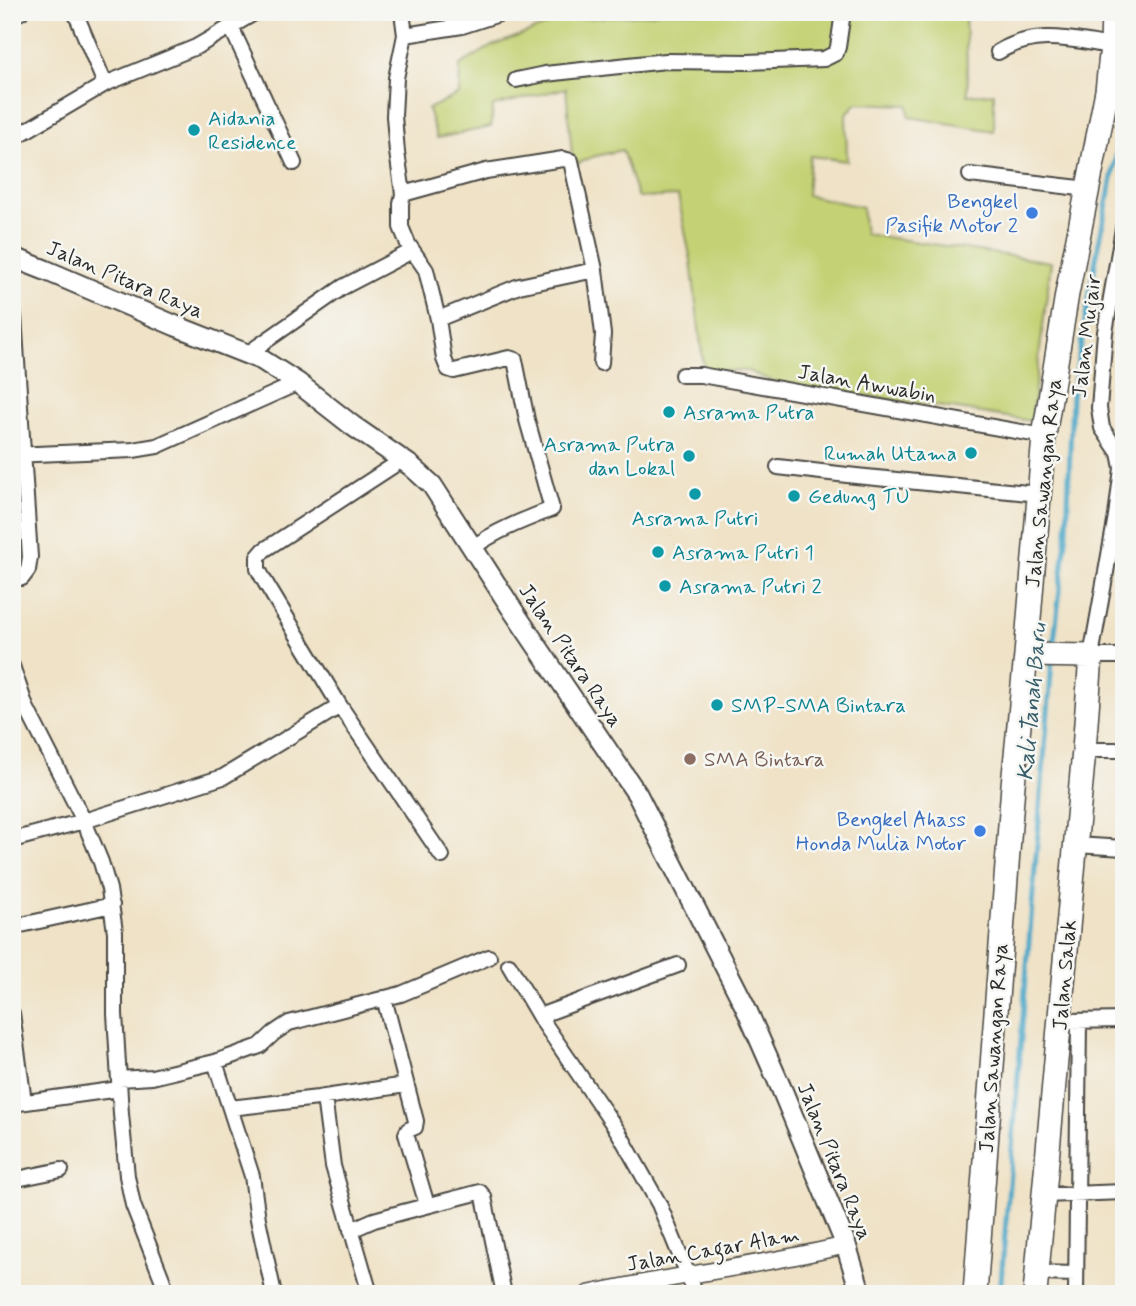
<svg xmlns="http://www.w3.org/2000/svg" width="1136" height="1306" font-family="Mynerve,sans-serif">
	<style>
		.green { fill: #c4d274; stroke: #787e50; stroke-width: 2 }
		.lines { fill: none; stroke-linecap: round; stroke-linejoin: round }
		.stream { stroke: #49a7c8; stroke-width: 5 }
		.minor-casing { stroke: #484642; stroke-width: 18 }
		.tertiary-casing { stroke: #484642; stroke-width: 19 }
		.secondary-casing { stroke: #484642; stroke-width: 23 }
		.trunk-casing { stroke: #484642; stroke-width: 26 }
		.minor { stroke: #fff; stroke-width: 14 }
		.tertiary { stroke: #fff; stroke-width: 16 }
		.secondary { stroke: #fff; stroke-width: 19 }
		.trunk { stroke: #fff; stroke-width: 23 }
		.culture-dot { fill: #0f9aa8; stroke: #f6f6f2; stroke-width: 2.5 }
		.shop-dot { fill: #3f7fe0; stroke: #f6f6f2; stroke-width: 2.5 }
		.education-dot { fill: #8d6e63; stroke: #f6f6f2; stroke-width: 2.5 }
		.labels { text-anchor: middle; stroke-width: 5; stroke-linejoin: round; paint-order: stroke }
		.culture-label { font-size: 21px; fill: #0d838f; stroke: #f6f6f2; text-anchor: start }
		.shop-label { font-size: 21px; fill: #366cbe; stroke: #f6f6f2; text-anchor: end }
		.street-label { font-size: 21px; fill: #2b2b2b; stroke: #f6f6f2 }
		.education-label { font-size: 21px; fill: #785e54; stroke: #f6f6f2; text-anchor: start }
		.water-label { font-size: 23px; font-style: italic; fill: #375d6a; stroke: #f6f6f2 }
	</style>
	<rect width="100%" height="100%" fill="#f6f6f2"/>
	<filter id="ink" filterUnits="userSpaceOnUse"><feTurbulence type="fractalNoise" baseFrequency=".0143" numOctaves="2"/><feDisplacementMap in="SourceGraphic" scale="14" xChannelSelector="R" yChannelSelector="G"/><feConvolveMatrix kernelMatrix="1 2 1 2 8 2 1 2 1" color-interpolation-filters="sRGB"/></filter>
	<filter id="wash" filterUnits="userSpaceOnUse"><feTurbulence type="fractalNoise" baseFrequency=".00686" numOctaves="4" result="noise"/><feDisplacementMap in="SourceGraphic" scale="28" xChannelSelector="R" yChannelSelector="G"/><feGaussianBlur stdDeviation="1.57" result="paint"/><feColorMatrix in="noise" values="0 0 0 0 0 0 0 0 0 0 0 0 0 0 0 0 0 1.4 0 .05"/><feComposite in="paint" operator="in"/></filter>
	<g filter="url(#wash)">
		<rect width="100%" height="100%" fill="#efe2c6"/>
		<path class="green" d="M 659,12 L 965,12 L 968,95 L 994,93 L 994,131 L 909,117 L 908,105 L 857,103 L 846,114 L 847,161 L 810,156 L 807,195 L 862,207 L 865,234 L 1051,262 L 1031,421 L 958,409 L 776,383 L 748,371 L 704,371 L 691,261 L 678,196 L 638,198 L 622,150 L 592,157 L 573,166 L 566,88 L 493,106 L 491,127 L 437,138 L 428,109 L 459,94 L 460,65 L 492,46 L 561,20 L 651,14 Z"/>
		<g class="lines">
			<path class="stream" d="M 1053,649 L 1067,531 L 1072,396 L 1097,253 L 1124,118
				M 1000,1294 L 1052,662"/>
		</g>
	</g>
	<g filter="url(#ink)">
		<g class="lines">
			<defs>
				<path id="minor" d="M 75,12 L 105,84
					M 402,12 L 405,35 L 396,78 L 394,116 L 397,152 L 403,194 L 401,204 L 401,227 L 408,244 L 426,270 L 438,319 L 444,359 L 448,369 L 454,371 L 509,358 L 515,360 L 527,420 L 552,509 C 524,520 497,530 472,548
					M 12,15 L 21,12
					M 231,27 L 294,163
					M 405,35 L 462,26 L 505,12
					M 998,52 C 1036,29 1072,40 1112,46
					M 516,80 L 545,74 L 666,61 L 748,62 L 824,59 L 836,53 L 838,47 L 843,12
					M 12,139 L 105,84 L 196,47 L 256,12
					M 970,175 L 1088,189
					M 403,194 L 486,171 L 563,159 L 571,161 L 595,270 L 603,334 L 601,363
					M 1124,223 L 1105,332 L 1099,408 L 1102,428 L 1119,453 L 1122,468 L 1116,516 L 1091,656 L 1124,656
					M 14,316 L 30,557 L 28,570 L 22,578
					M 438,319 L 519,286 L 595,270
					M 247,354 L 343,287 L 412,251
					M 682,375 L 701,375 L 1044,436
					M 12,455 L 133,450 L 157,446 L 298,383
					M 778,467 L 856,476 L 1039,494
					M 12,666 L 26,707 L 84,821 L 101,862 L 109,889 L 115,932 L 115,1014 L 121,1114 L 127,1176 L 133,1205 L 168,1294
					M 340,706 L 265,582 L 258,569 L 258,557 L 264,550 L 402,460
					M 1084,750 L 1124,750
					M 12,840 L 84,821 L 223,777 L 340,706 L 442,856
					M 1076,845 L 1124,848
					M 12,927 L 112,905
					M 509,965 L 539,1016 L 619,1133 L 659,1204 L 696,1294
					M 384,998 L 416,1121 L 415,1127 L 408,1130 L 406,1134 L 427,1205
					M 12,1013 L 24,1102
					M 539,1016 L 678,965
					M 1069,1021 L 1124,1020
					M 215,1062 L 252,1176 L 258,1219 L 274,1294
					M 119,1079 L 152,1077 L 215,1062 L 260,1046 L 274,1033 L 289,1023 L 401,994 L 489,957
					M 324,1097 L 333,1166 L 370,1294
					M 12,1104 L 119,1089
					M 230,1108 L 318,1098 L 406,1085
					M 12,1180 L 61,1170
					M 1044,1195 L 1124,1192
					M 351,1230 L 374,1220 L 403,1212 L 480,1192 L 484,1197 L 504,1294
					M 1037,1273 L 1076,1274
					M 1076,1294 L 1079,1021"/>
				<path id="tertiary" d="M 588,1294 C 674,1275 761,1266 846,1245"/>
				<path id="secondary" d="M 12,257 L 45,270 L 176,326 L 262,360 L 298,383 L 353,426 L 411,466 L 432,485 L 514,612 L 637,794 L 745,1006 L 782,1090 L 846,1245 L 861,1294"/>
				<path id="trunk" d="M 1026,655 L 1091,656 L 1084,750 L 1035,1294
					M 975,1294 L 1013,785 L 1026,655 L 1044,436 L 1067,294 L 1107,91 L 1112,46 L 1113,12"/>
			</defs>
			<use href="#minor" class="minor-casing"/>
			<use href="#tertiary" class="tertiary-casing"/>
			<use href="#secondary" class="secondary-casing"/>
			<use href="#trunk" class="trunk-casing"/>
			<use href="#minor" class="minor"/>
			<use href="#tertiary" class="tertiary"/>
			<use href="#secondary" class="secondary"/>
			<use href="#trunk" class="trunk"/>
		</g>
	</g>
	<g class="culture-dot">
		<circle cx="194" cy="130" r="7"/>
		<circle cx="669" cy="412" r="7"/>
		<circle cx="971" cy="453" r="7"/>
		<circle cx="689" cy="456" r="7"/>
		<circle cx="695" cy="494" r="7"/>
		<circle cx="794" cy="496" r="7"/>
		<circle cx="658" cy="552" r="7"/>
		<circle cx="665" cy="586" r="7"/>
		<circle cx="717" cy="705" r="7"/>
	</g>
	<g class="shop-dot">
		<circle cx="1032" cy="213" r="7"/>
		<circle cx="980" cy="831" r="7"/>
	</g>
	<circle class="education-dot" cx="690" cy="759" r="7"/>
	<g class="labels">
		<g class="culture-label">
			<text x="208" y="125">Aidania<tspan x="208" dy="24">Residence</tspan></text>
			<text x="683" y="419">Asrama Putra</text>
			<text x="675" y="451" text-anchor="end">Asrama Putra<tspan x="675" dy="24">dan Lokal</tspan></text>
			<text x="957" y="460" text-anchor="end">Rumah Utama</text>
			<text x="808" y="503">Gedung TU</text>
			<text x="695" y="525" text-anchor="middle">Asrama Putri</text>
			<text x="672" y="559">Asrama Putri 1</text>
			<text x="679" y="593">Asrama Putri 2</text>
			<text x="731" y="712">SMP-SMA Bintara</text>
		</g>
		<g class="shop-label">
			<text x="1018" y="208">Bengkel<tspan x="1018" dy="24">Pasifik Motor 2</tspan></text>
			<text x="966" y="826">Bengkel Ahass<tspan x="966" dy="24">Honda Mulia Motor</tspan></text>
		</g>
		<g class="street-label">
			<text transform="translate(125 279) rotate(23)" y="7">Jalan Pitara Raya</text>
			<text transform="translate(1086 336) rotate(-83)" y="7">Jalan Mujair</text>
			<text transform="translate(867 383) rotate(10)" y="7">Jalan Awwabin</text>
			<text transform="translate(1043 483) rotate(-84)" y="7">Jalan Sawangan Raya</text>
			<text transform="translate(571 655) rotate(56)" y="7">Jalan Pitara Raya</text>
			<text transform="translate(1064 975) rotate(-85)" y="7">Jalan Salak</text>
			<text transform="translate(993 1048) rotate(-86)" y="7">Jalan Sawangan Raya</text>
			<text transform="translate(835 1161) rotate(68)" y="7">Jalan Pitara Raya</text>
			<text transform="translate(713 1249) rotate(-10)" y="7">Jalan Cagar Alam</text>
		</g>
		<g class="education-label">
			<text x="704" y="766">SMA Bintara</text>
		</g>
		<g class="water-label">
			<text transform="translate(1031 702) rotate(-85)" y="8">Kali Tanah Baru</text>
		</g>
	</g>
	<rect width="1136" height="1306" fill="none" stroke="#f6f6f2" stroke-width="42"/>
</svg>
